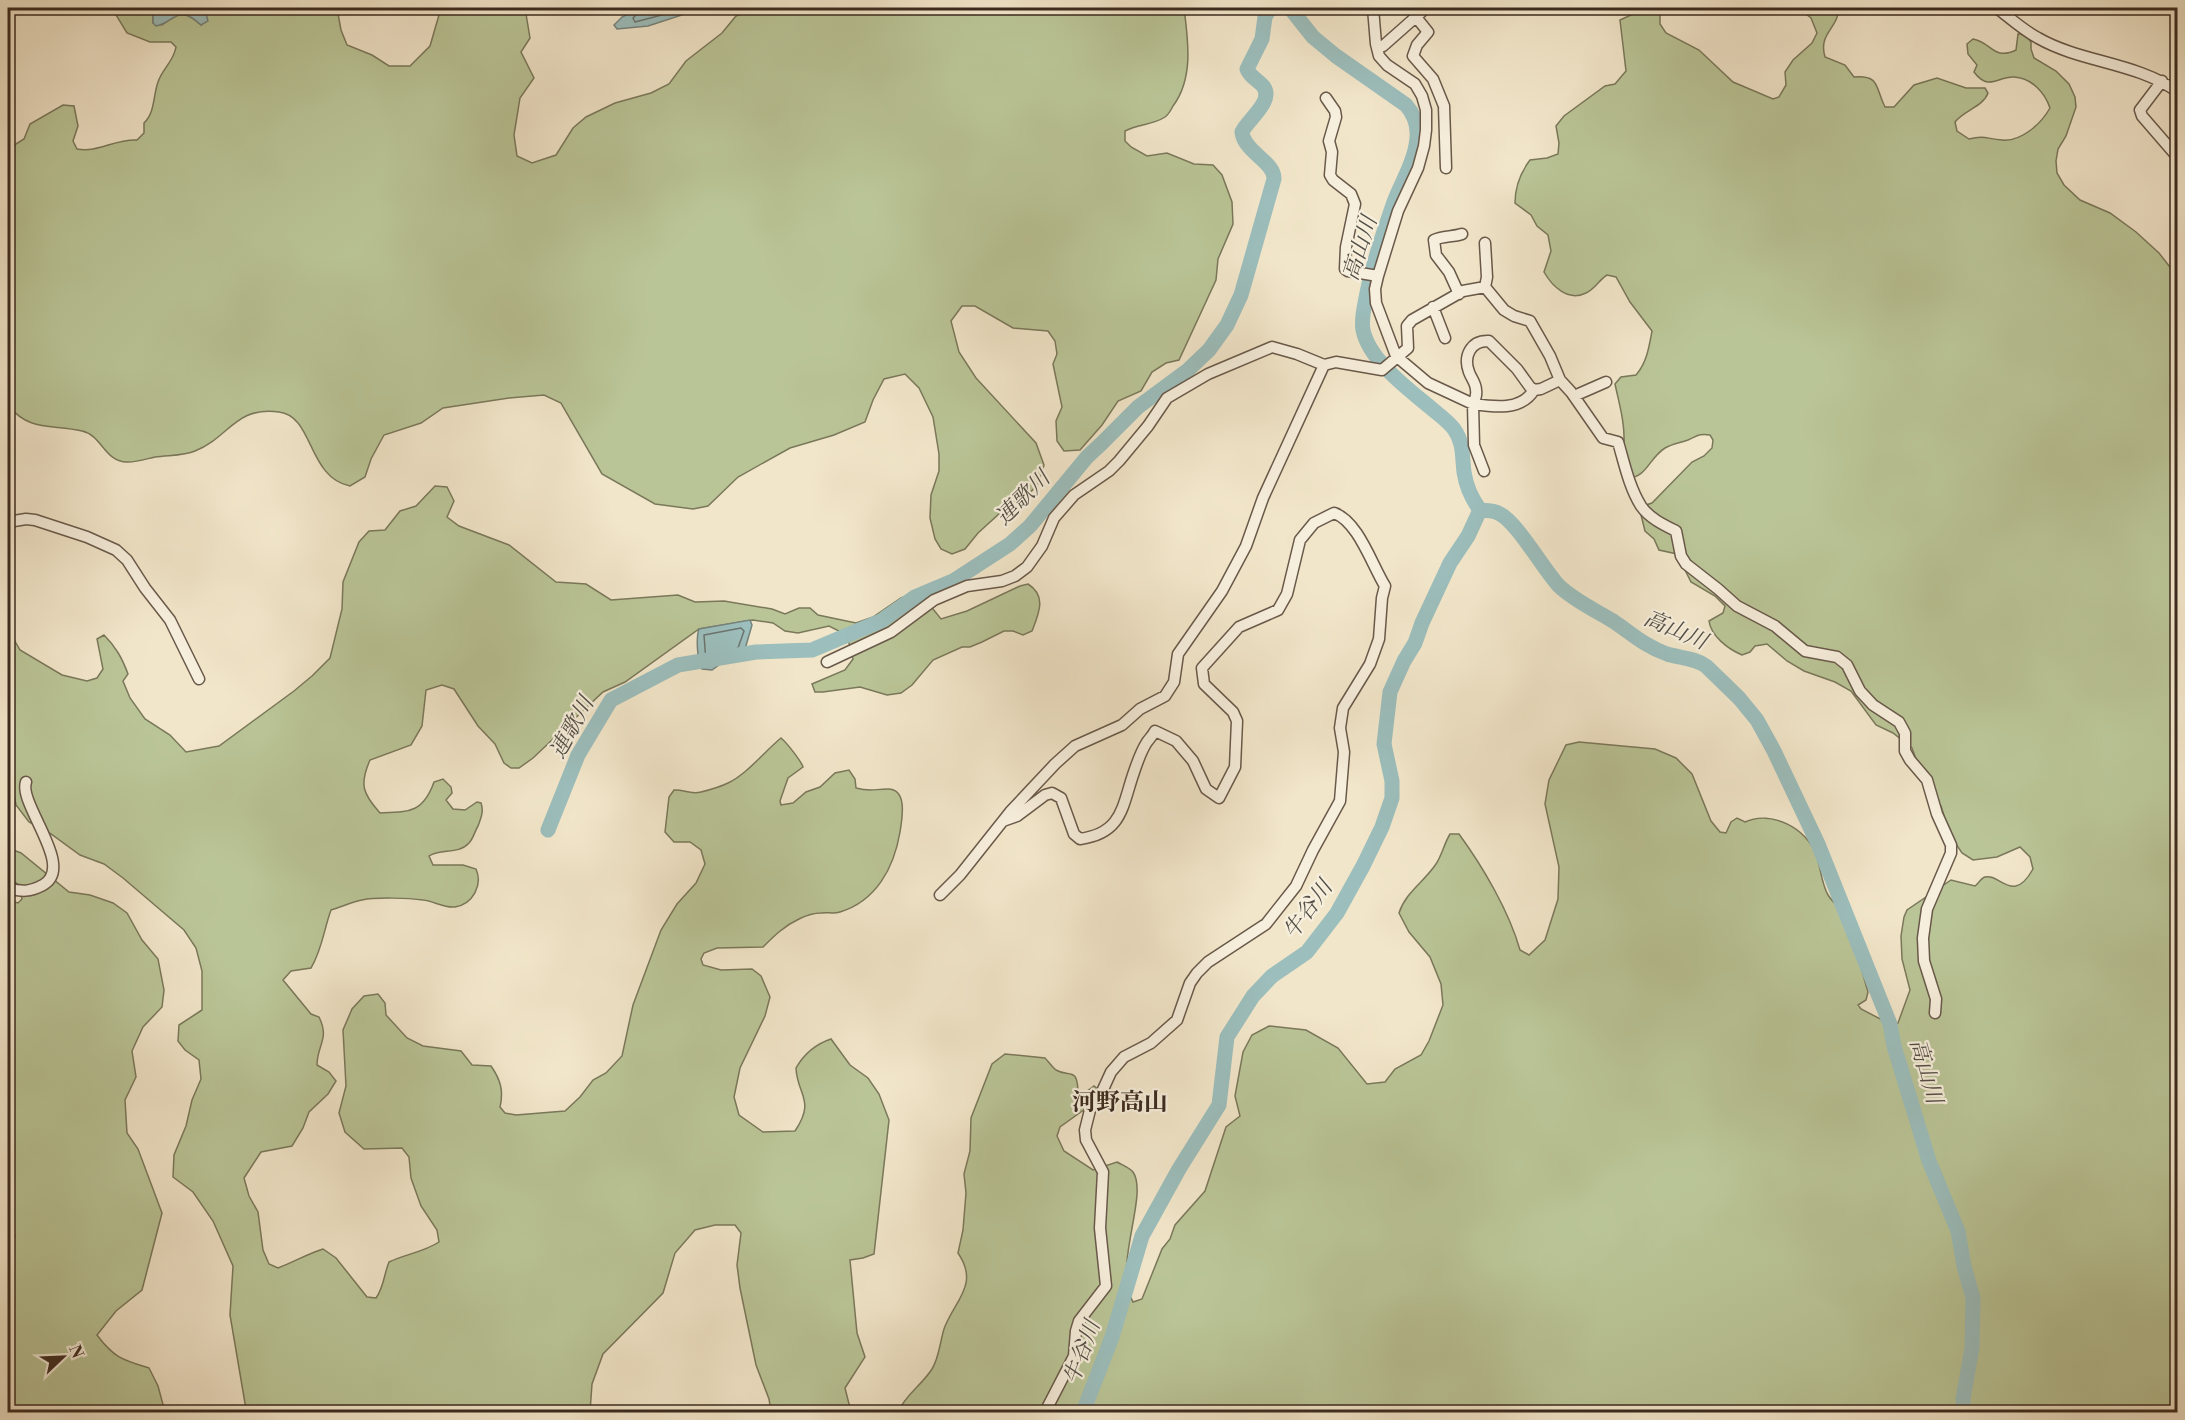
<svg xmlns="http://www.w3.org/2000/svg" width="2185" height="1420" font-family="'Libre Bodoni','Noto Serif JP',serif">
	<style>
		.green { fill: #bac597; stroke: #7a785b; stroke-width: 1.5 }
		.water { fill: #9cbebc; stroke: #75837d; stroke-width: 1.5 }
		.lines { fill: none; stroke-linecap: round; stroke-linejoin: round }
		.shore { stroke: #6c746e; stroke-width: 1.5 }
		.river { stroke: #9cbebc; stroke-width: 15 }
		.minor-casing { stroke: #69594a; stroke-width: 13 }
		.minor { stroke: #f7efdd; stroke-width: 10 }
		.labels { text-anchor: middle; stroke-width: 4.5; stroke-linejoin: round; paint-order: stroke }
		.water-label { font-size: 22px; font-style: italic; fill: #534f46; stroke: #f7efdd }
		.quarter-label { font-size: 24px; font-weight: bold; fill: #3b2a1f; stroke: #f7efdd }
	</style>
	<rect width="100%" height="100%" fill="#f2e6ca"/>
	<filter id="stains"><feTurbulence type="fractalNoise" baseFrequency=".00333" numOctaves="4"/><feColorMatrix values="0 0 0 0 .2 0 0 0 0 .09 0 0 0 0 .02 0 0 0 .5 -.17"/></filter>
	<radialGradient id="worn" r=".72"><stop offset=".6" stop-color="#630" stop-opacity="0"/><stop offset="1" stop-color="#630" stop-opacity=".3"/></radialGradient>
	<path class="green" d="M 118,8 L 153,8 L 153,23 L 162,25 C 178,13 185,10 201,25 L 206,15 L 206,8 L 337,8 L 341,30 L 347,45 L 372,55 L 389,66 L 410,66 L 430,46 L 441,8 L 525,8 L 530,38 L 521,52 L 534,78 L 520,98 L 514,135 L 517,156 L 532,163 L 556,155 L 573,128 L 586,117 L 615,103 L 651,93 L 669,84 L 686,61 L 722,33 L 736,16 L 757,8 L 1184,8 C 1188,40 1194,78 1173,106 C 1171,110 1168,115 1165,117 C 1153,125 1138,124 1125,131 L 1125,141 L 1131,147 L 1147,156 L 1167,153 L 1194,164 L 1213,165 L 1222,175 L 1232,202 L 1233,224 L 1218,259 L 1216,280 L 1179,360 L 1166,363 L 1152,372 L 1141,391 L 1118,401 L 1102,425 L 1080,450 L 1064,451 L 1057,441 L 1056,421 L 1062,407 L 1053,364 L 1057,354 L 1055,341 L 1048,331 L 1013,328 L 975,306 L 962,306 L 951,321 L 959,352 L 976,378 L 1036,443 L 1044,465 L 1038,484 L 1026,497 L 1011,503 L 978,533 L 965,549 L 952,554 L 941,549 L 935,539 L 930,518 L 931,495 L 939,471 L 939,454 L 933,417 L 919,388 L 905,374 L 884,379 L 873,400 L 865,422 L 834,435 L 790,448 L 738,477 L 708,506 L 693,509 L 655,504 L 602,474 L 561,403 L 544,395 L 509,398 L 443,408 L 421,423 L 384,435 L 371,459 L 365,477 L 350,486 C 307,477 314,416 279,412 C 235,406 230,437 195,451 C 184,456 168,455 155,457 C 146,459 137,462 128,462 C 105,463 102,435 82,431 C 52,424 29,432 8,405 L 8,149 L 24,139 L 30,124 L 63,105 L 74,106 L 78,126 L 73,141 L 77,149 C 98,153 114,139 137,140 L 144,133 L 144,123 C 155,113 153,96 158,82 C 162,69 174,61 176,47 L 171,42 L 150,42 L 127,33 L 116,15 Z
		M 1646,8 L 1660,10 L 1660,24 L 1666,33 L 1699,50 L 1733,82 L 1773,99 L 1779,97 L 1786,85 L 1785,72 L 1793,60 L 1812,43 L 1817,33 L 1811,18 L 1802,11 L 1800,8 L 1839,8 C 1838,29 1818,33 1825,57 L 1845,65 L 1854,77 C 1881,75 1875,88 1885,107 L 1894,107 L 1914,85 L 1937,78 L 1966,88 L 1985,88 L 1988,93 C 1983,107 1964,110 1955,122 L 1957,131 L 1969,139 C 1985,135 1987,139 2002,140 C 2021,142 2041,124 2050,108 C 2045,93 2032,78 2014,77 C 1998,76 1989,92 1974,72 L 1977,65 L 1968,54 L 1967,44 L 1973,39 C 1991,42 1994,61 2016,50 L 2018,34 L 2025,34 L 2031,42 L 2031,49 L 2034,58 L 2056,71 L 2069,84 L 2075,97 L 2076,107 L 2066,136 L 2058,149 L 2056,161 L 2057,173 L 2064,185 L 2080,200 L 2110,213 L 2136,232 L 2159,253 L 2177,276 L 2177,1412 L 898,1412 C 905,1395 922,1385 932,1369 C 939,1358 940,1342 944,1329 C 954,1301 980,1285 958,1253 L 963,1230 L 966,1193 L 964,1174 L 970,1151 L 971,1118 L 992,1064 L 1005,1054 L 1045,1058 C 1048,1061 1052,1067 1056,1070 C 1069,1078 1077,1066 1078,1091 L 1082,1095 L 1094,1086 L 1100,1091 L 1085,1109 L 1060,1127 L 1057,1136 L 1064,1151 L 1093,1170 L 1117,1162 C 1122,1165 1129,1167 1133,1172 C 1149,1195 1112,1268 1133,1302 L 1142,1299 L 1162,1249 L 1170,1239 L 1175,1225 L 1205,1191 L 1226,1127 L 1240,1116 L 1235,1096 L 1243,1052 L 1252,1035 L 1269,1026 L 1306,1030 L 1338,1048 L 1367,1084 L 1385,1082 L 1395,1069 L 1421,1055 L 1429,1041 L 1443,1005 L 1441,984 L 1430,957 L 1409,932 L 1399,913 C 1405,893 1424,882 1436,864 C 1442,855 1444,844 1450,834 L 1459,834 C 1483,867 1509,911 1520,950 L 1529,955 L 1545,940 L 1558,899 L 1559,867 L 1545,804 L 1549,780 L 1566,745 L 1579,742 L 1655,749 L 1676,758 L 1692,774 L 1711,821 L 1720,832 L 1726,833 L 1731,822 L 1737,818 L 1745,822 C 1771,810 1807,828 1816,855 C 1821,867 1821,883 1828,895 C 1831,900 1836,904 1839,909 C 1853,934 1860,965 1868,992 L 1866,1000 L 1858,1005 L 1861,1009 L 1894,1026 L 1898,1023 L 1910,990 L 1902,959 L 1901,936 L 1904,917 L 1907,910 L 1951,880 L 1975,886 C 1979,883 1981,878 1985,877 C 2000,873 2013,905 2033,869 L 2030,857 L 2020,847 L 1997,857 L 1973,860 L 1962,853 L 1950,835 L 1941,806 L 1915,773 L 1916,759 L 1912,748 L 1893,733 L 1876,725 L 1851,691 L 1835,682 L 1804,671 L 1787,661 L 1767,644 L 1755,646 L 1750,652 L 1742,655 C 1728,649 1711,636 1709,621 L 1723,613 L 1725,606 L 1715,596 L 1691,582 L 1677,554 L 1659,550 L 1654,539 L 1645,531 L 1640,511 L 1646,505 L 1652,503 L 1692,462 L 1704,456 L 1712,448 L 1713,440 L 1710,435 C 1700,433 1697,436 1688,440 C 1680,443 1672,444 1665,448 C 1648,459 1648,477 1626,479 C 1614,469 1623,455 1624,443 C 1625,423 1619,403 1615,384 L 1621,377 L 1636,375 C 1647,362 1649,347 1652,331 L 1630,302 L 1616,277 L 1607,275 C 1599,280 1595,289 1586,293 C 1568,302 1552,286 1544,272 L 1551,251 L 1548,235 L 1537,226 L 1531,215 L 1515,203 C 1515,188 1521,172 1530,160 L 1547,158 L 1558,154 L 1559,143 L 1556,126 L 1564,116 L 1605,86 L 1615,84 L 1626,71 L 1620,20 Z
		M 435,486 L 447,487 L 454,501 L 447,517 L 459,526 L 509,545 L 556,582 L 586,584 L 611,600 L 678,595 L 695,602 L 724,601 L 772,609 L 785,614 L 799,608 L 810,608 L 818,615 L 856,623 L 873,617 L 901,598 L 915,593 L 925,599 L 941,619 L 967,611 L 1020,586 L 1028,584 C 1047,596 1039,613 1032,631 L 1023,635 L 1013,631 L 1004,631 L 982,642 L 970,647 L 962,647 L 933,660 L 912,685 L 901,693 L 887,695 L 860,687 L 823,692 L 815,692 L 812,684 L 845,670 L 853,659 L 849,643 L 839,631 L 829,626 L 798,633 L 785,631 L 773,623 L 753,620 L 699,629 L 625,682 L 603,692 L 533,758 L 519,768 L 511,768 L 504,763 L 495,744 L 478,726 L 454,689 L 442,685 L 426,690 L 422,726 L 411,745 L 370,760 C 359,785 363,794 380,813 C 409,812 423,813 434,782 L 443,779 L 451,787 L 452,793 L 446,800 L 453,809 L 465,810 L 477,802 L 481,803 C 484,811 481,818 478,826 C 475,831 473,839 469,843 C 458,855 441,848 429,856 L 433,865 L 463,865 L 476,869 C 483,885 473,904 455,907 C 443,908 434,901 423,900 C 409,898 375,897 362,900 C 352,902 341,907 331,910 C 324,929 322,950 311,968 L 291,971 L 283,980 L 311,1014 L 319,1017 C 330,1039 317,1045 317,1065 L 329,1072 L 336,1081 L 328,1094 L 309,1112 L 303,1128 L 292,1146 L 261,1152 L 244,1178 L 249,1196 L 258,1212 L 263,1250 L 269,1264 L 278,1268 C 294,1262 307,1254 323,1249 L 336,1258 L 367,1297 L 376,1298 C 384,1287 384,1274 389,1262 C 406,1254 424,1252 439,1242 L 437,1230 L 421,1206 L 411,1178 L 409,1157 L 402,1148 L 364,1149 L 345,1132 L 339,1113 L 346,1086 L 343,1030 L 352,1009 L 364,996 L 378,994 L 385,1003 L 386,1015 L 407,1038 L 423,1046 L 461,1051 L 472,1065 L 491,1066 C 500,1079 504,1090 500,1107 L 505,1113 L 516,1115 L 565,1111 L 580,1097 L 593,1080 L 606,1073 L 622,1056 L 633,1005 L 661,930 L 677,904 L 696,883 L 705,864 L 701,850 L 690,842 L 674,842 L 665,832 L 669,797 L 674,790 C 683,789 690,795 701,792 C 709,790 720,787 728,783 C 746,775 765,751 781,738 C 787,743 801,761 803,767 L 788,778 L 780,801 L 781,805 L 793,803 L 806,792 L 820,787 L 835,773 L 849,770 L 855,779 L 856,788 C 871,792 874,789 888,789 C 908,789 902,819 900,832 C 894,868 876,901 840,912 C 834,914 827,912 821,913 C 814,913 805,916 799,919 C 784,926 774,936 763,947 L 717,948 L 704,953 L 701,959 L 703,965 L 721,970 L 752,969 L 761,976 L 770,997 L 765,1016 L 740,1068 L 734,1097 L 739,1115 L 763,1132 L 795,1131 C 816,1100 797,1095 796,1068 C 804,1054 816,1044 831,1039 L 850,1065 L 868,1078 L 879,1094 L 889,1120 L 874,1254 L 863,1258 L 850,1260 L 857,1333 L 865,1357 L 845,1388 L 849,1404 L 857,1412 L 771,1412 L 769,1399 L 756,1365 L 740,1288 L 737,1265 L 741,1233 L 735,1225 L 715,1225 L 695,1230 L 675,1253 L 663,1293 L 603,1354 L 592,1384 L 590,1412 L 242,1412 L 246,1409 L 230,1315 L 233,1266 L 213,1221 L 193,1192 L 173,1177 L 174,1155 L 186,1126 L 192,1100 L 201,1079 L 199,1060 L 185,1050 L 178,1041 L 179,1025 L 202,1010 L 202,971 L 196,948 L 184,930 L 123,878 L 104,864 L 80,855 L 51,834 L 29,822 L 16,805 L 13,790 L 8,784 L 8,629 L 20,650 L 62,675 L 87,681 L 97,678 L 103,669 L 97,639 L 104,635 C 116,647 122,658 128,674 L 123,681 L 130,698 L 145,719 L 170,735 L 186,752 L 219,746 L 294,691 L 312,676 L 330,658 L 342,609 L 343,582 L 359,542 L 369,531 L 385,530 L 400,511 L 416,506 Z
		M 8,848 L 21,853 L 69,892 L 90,895 L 113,903 L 127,913 L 142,940 L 158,959 L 164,990 L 162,1007 L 143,1027 L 132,1051 L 136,1077 L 125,1100 L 127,1133 L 138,1149 L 162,1213 L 142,1290 L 116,1311 L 97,1335 C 114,1358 123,1360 149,1368 L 158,1386 L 165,1412 L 8,1412 L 8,1266 L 15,1236 L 8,1214 L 8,900 L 18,903 L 22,899 L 18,885 L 8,875 Z"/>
	<path class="water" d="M 153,8 L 206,8 L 205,10 L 208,21 L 201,25 C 176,2 177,22 156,26 L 153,23 Z
		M 640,8 L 684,8 L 682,15 L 648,26 L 617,29 L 614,25 L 622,17 Z
		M 750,620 L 752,625 L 745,649 L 739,655 L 730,657 L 712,670 L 702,669 C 697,661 696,637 699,629 Z"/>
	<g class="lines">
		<path class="shore" d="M 639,8 L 638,13 L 633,18 L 635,22 L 677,11 L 679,8
			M 741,628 L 744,631 L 738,648 L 727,652 L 711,663 L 706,662 L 704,635 Z"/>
		<path class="river" d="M 1290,8 L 1313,37 L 1336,56 L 1406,105 C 1414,114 1418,126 1417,138 C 1415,161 1402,181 1394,202 C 1383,234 1372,266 1366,298 C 1364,308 1361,320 1363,330 C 1369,360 1408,389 1431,408 C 1438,414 1448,421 1454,429 C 1464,443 1462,457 1464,472 C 1466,486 1472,499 1480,510 C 1486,511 1493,510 1498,513 C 1516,520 1543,569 1559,586 C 1575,601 1595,610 1613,621 C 1631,633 1646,647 1667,654 C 1680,658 1695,658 1706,666 L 1739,698 L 1757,720 L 1774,751 L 1818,844 L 1890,1024 L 1894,1046 L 1929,1161 L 1958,1231 L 1964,1266 L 1973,1298 L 1972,1348 L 1963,1399 L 1964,1412
			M 548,830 L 578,755 L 611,700 L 678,665 L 756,652 L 812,650 L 881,621 L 915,597 L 953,581 L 1010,544 L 1030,526 L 1087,457 L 1102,443 L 1138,407 L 1188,370 L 1209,350 L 1227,325 L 1241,295 L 1274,179 C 1275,162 1244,152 1242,132 C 1247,120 1275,101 1263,86 C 1258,80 1250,77 1247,69 L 1262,39 L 1265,17 L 1270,8
			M 1083,1412 L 1112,1337 L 1142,1236 L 1179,1169 L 1219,1105 L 1227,1037 L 1253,996 L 1272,976 L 1307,952 L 1337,913 L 1363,866 L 1382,827 L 1392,798 L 1392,781 L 1384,744 L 1390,692 L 1404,661 L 1415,643 L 1422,623 L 1450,563 L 1468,536 L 1480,510"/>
		<defs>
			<path id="minor" d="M 1373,8 L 1376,44 L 1379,56 L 1387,65 L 1415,84 L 1422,96 L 1426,110 L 1426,130 L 1424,146 L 1418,168 L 1398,211 L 1378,276 L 1375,289 L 1376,303 L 1396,356 L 1428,383 L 1473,404 L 1474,445 L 1484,471
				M 1997,8 C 2010,18 2023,30 2038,38 C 2082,63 2136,62 2178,92
				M 1416,17 L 1428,32 L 1417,45 L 1413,56 L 1433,79 L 1444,106 L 1446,168
				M 1377,48 L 1383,46 L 1426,8
				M 2162,81 L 2140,110 L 2142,116 L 2174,153
				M 1326,98 L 1335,111 L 1336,117 L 1329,141 L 1332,152 L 1330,175 L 1333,180 L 1351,194 L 1355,204 L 1346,247 L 1345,269 L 1348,271 L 1378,276
				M 1485,287 L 1487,277 L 1485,243
				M 1459,294 L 1449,272 L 1436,255 L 1434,240 C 1442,236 1453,237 1462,234
				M 1433,307 L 1445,338
				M 1534,390 C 1521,411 1494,407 1473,404 C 1475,400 1477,395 1476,390 C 1476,383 1471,378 1469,372 C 1463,356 1471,340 1489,341 L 1517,369 L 1530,387 L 1534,390 L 1541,389 L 1560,380
				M 1574,396 L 1606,382
				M 8,522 L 26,519 L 35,520 L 87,537 L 116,550 L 127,560 L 145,588 L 170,620 L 199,679
				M 827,662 L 891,632 L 934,600 L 967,586 L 1002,581 L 1015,576 L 1027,567 L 1042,546 L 1054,518 L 1074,495 L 1109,471 L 1119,461 L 1148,426 L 1167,398 L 1208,374 L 1272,347 L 1297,354 L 1324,365 L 1336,362 L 1382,370 L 1408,348 L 1407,326 L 1412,320 L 1463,291 L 1485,287 L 1504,310 L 1514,316 L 1530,321 L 1550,356 L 1560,380 L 1571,392 L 1603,438 L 1618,442 C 1624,462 1629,487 1641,506 C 1649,518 1664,525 1676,531 L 1681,556 L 1686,564 L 1718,589 L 1737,606 L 1775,626 L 1805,651 L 1837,657 L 1847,665 L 1860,691 L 1873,705 L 1899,722 L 1905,733 L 1905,751 L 1910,760 L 1927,780 L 1937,814 L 1951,845 L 1951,853 L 1927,909 L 1923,938 L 1924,961 L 1936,999 L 1935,1013
				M 1003,821 L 1017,816 L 1045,795 L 1052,793 L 1061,798 L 1074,834 L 1080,839 C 1123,833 1122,806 1134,772 C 1137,763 1141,751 1147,742 C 1150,738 1153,735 1155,731 L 1176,741 L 1193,761 L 1206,789 L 1219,798 L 1235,767 L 1237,721 L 1233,712 L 1204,684 L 1202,668 L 1239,627 L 1278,610 L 1287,594 L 1300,540 L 1314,523 L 1334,513 C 1358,521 1372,565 1385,586 L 1382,598 L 1379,639 L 1370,664 L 1343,708 L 1340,728 L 1344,752 L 1340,801 L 1313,850 L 1296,886 L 1266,924 L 1208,962 L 1197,973 L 1190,983 L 1177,1020 L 1151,1043 L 1124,1057 L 1111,1072 L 1100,1096 L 1090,1110 L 1085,1130 L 1086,1140 L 1103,1172 L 1100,1228 L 1106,1286 L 1079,1321 L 1076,1331 L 1074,1356 L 1045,1412
				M 8,888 C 22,892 30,892 43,885 C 76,867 18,804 26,782
				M 940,895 L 960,875 L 1010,812 L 1055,764 L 1075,746 L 1122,725 L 1140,709 L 1165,696 L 1174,682 L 1178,654 L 1222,591 L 1246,546 L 1263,498 L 1324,365"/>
		</defs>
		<use href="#minor" class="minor-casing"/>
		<use href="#minor" class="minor"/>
	</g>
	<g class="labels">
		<g class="water-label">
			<text transform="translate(1359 248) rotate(-72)" y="8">高山川</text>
			<text transform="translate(1022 497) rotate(-45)" y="8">連歌川</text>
			<text transform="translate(1676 629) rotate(23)" y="8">高山川</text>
			<text transform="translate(571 727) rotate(-61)" y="8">連歌川</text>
			<text transform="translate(1307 909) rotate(-54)" y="8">牛谷川</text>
			<text transform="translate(1927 1071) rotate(74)" y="8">高山川</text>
			<text transform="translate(1081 1352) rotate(-70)" y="8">牛谷川</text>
		</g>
		<g class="quarter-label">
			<text x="1120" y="1110">河野高山</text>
		</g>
	</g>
	<rect width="2185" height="1420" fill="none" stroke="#f2e6ca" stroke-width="30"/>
	<rect x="9" y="9" width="2167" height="1402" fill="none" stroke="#3b2a1f" stroke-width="3"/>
	<rect x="15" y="15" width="2155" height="1390" fill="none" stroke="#3b2a1f" stroke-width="1.5"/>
	<g transform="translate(63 1357) rotate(67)" stroke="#f7efdd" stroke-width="4.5" paint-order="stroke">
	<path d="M0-4.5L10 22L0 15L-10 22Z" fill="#3b2a1f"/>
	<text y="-9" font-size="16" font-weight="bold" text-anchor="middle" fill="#3b2a1f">N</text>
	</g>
	<rect width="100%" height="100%" filter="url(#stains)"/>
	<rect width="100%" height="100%" fill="url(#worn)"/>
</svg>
